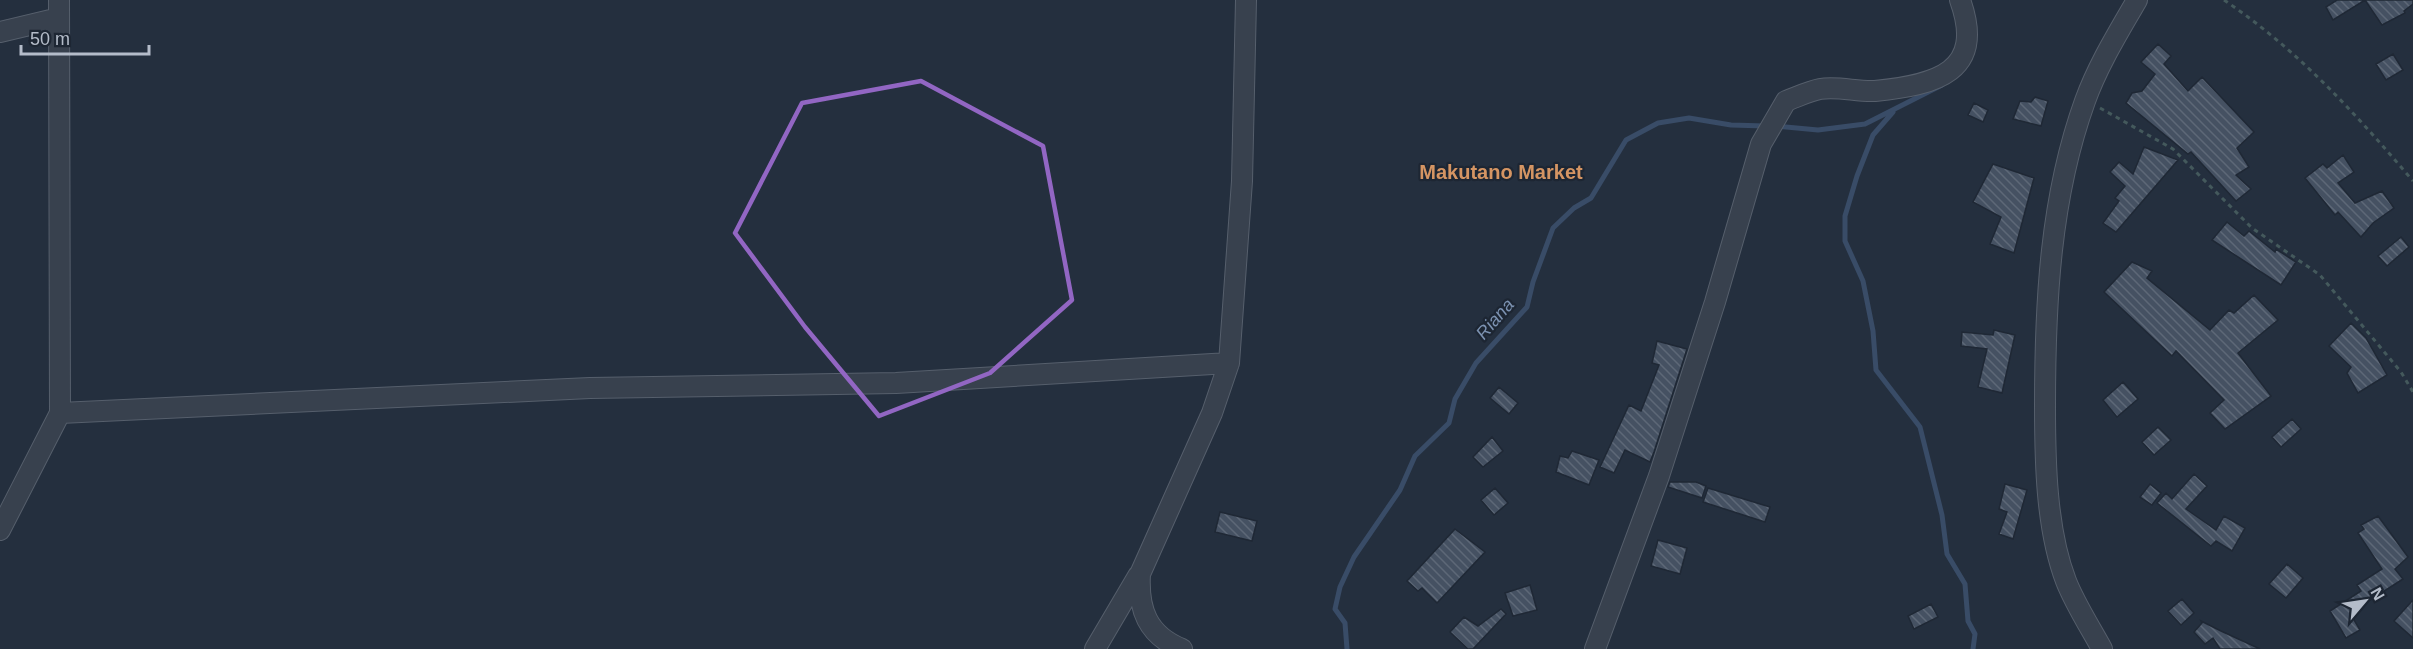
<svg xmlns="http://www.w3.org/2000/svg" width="2413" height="649" font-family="Arial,sans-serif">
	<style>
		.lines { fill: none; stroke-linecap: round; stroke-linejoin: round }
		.stream { stroke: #394c67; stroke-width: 5 }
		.building { fill: url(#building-back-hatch); stroke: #1f2835; stroke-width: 1.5 }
		.street-casing { stroke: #565f6c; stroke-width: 22 }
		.path { stroke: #44595c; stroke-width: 3; stroke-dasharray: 4.5 4.5; stroke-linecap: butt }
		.street { stroke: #38414e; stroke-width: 20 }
		.marked { fill: none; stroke: #9266c3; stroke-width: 4.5; stroke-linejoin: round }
		.labels { text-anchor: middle; stroke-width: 4.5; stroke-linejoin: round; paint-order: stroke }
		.water-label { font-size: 18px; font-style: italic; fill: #7c92b1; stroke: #1d2633 }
		.quarter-label { font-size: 20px; font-weight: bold; fill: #d59563; stroke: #1d2633 }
	</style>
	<defs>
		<pattern id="building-back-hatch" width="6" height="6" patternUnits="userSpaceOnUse" patternTransform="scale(1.5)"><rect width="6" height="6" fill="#455162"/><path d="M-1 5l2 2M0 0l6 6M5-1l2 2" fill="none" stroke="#5d6877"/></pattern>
	</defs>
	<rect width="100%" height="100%" fill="#242f3e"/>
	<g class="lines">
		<path class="stream" d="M 1893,112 L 1873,135 L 1857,176 L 1845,216 L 1845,241 L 1863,281 L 1873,331 L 1876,370 L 1920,427 L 1942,515 L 1947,554 L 1965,584 L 1968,621 L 1975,634 L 1973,649
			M 1775,126 L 1818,130 L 1865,124 L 1942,85
			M 1347,649 L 1345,623 L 1335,609 L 1340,587 L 1354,557 L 1400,490 L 1415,456 L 1449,423 L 1455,399 L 1476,363 L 1527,307 L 1533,282 L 1553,228 L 1574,208 L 1591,198 L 1626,140 L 1658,123 L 1689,118 L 1731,125 L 1765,126"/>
	</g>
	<path class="building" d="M 2337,0 L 2413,0 L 2413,4 L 2404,11 L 2405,13 L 2382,25 L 2365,0 L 2333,20 L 2326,7 Z
		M 2158,44 L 2171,56 L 2164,64 L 2188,91 L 2202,77 L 2254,132 L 2237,148 L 2249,167 L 2236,175 L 2251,189 L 2236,201 L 2191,152 L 2188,154 L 2126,103 L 2132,93 L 2142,91 L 2155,74 L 2141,62 Z
		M 2393,54 L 2403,70 L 2386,80 L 2376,64 Z
		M 2035,97 L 2048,101 L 2041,126 L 2013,119 L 2020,101 L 2031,102 Z
		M 1974,103 L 1988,110 L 1983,122 L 1968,115 Z
		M 2144,147 L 2178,160 L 2116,232 L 2103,223 L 2119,201 L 2115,198 L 2125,186 L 2110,172 L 2119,162 L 2133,174 Z
		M 2343,155 L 2354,172 L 2338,183 L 2355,203 L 2382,191 L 2394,208 L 2373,223 L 2361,237 L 2338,212 L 2335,215 L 2305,178 L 2323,164 L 2327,168 Z
		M 1993,164 L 2034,178 L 2014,253 L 1990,244 L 2001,217 L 1973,202 Z
		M 2227,222 L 2244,236 L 2249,231 L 2275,252 L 2276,249 L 2296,262 L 2281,285 L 2212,240 Z
		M 2401,237 L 2409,247 L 2387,266 L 2378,256 Z
		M 2132,262 L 2152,271 L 2147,278 L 2210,330 L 2229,310 L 2234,313 L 2254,295 L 2278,320 L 2238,353 L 2271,396 L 2225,429 L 2210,413 L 2224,400 L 2176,351 L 2172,356 L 2104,292 Z
		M 2351,323 L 2366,338 L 2387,375 L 2358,393 L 2347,373 L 2351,367 L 2329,346 Z
		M 1994,330 L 2015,335 L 2002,393 L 1978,387 L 1987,349 L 1961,346 L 1962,332 L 1993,335 Z
		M 1657,341 L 1687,349 L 1654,452 L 1650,462 L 1625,450 L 1614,473 L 1600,467 L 1629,405 L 1641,411 L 1659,365 L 1652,363 Z
		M 2123,382 L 2138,399 L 2117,417 L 2103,400 Z
		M 1499,387 L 1518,403 L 1509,414 L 1490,398 Z
		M 2292,419 L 2301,429 L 2281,447 L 2272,437 Z
		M 2158,427 L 2171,440 L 2154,455 L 2142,442 Z
		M 1492,437 L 1503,451 L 1483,467 L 1473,457 Z
		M 1572,451 L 1599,460 L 1589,485 L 1556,472 L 1560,456 L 1568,458 Z
		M 2194,474 L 2207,486 L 2186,509 L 2216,530 L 2224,516 L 2245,528 L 2232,551 L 2216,541 L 2211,546 L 2157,503 L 2166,493 L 2172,499 Z
		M 1670,482 L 1696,482 L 1706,486 L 1702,498 L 1668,487 Z
		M 2005,484 L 2027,490 L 2013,539 L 1999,534 L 2007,512 L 1999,509 Z
		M 2150,484 L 2161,493 L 2152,505 L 2140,497 Z
		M 1495,488 L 1508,503 L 1494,515 L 1481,500 Z
		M 1708,488 L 1770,507 L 1765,522 L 1703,502 Z
		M 1220,512 L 1257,521 L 1252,541 L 1215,532 Z
		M 2378,516 L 2408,557 L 2395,569 L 2403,579 L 2350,613 L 2360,630 L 2346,638 L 2330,611 L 2361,591 L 2357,585 L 2382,569 L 2358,533 L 2364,529 L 2361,525 Z
		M 1455,529 L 1485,552 L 1437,603 L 1422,588 L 1418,591 L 1407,581 Z
		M 1658,540 L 1687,548 L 1680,574 L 1651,566 Z
		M 2287,564 L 2303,578 L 2286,598 L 2269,584 Z
		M 1530,585 L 1537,610 L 1513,616 L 1505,593 Z
		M 2182,599 L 2194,613 L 2181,625 L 2168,611 Z
		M 2413,600 L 2413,638 L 2394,621 Z
		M 1931,604 L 1938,617 L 1914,629 L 1908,616 Z
		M 1501,609 L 1506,614 L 1473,649 L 1468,649 L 1450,632 L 1464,617 L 1478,626 Z
		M 2201,621 L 2221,631 L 2260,649 L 2220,649 L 2213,638 L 2205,644 L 2194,632 L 2202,623 Z"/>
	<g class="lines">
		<defs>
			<path id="street" d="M 0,32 L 59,18
				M 60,413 L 590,388 L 896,383 L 1229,363
				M 0,530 L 60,413 L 59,0
				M 1095,649 L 1138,576
				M 1182,649 C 1147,635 1138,609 1140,574 L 1212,413 L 1229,363 L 1242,181 L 1246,0
				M 1595,649 L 1659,476 L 1715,302 L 1761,144 L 1786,101 C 1797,97 1809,91 1820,89 C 1838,86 1857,92 1875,91 C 1936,85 1986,72 1960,0
				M 2102,649 C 2090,627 2075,604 2066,581 C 2046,529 2045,460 2045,406 C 2045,303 2050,198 2085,101 C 2098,65 2118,33 2137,0"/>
		</defs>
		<use href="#street" class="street-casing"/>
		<path class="path" d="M 2224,0 C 2298,50 2355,113 2413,181
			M 2100,108 L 2173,149 L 2252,228 L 2320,275 L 2401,372 L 2413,392"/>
		<use href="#street" class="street"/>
	</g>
	<path class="marked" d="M 921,81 L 1043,146 L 1072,300 L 990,373 L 879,416 L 805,327 L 735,233 L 802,103 Z"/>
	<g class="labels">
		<g class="water-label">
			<text transform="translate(1495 319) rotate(-49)" y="6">Riana</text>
		</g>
		<g class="quarter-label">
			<text x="1501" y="179">Makutano Market</text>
		</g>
	</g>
	<g transform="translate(2365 601) rotate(61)" stroke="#1d2633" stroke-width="4.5" paint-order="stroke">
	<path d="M0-4.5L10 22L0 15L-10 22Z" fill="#b4bcc9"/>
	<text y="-9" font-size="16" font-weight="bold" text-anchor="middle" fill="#b4bcc9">N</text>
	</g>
	<path d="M21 45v9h128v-9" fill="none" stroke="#b4bcc9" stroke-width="3"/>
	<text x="30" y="45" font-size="18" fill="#b4bcc9" stroke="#1d2633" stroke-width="4.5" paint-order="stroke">50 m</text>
</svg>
